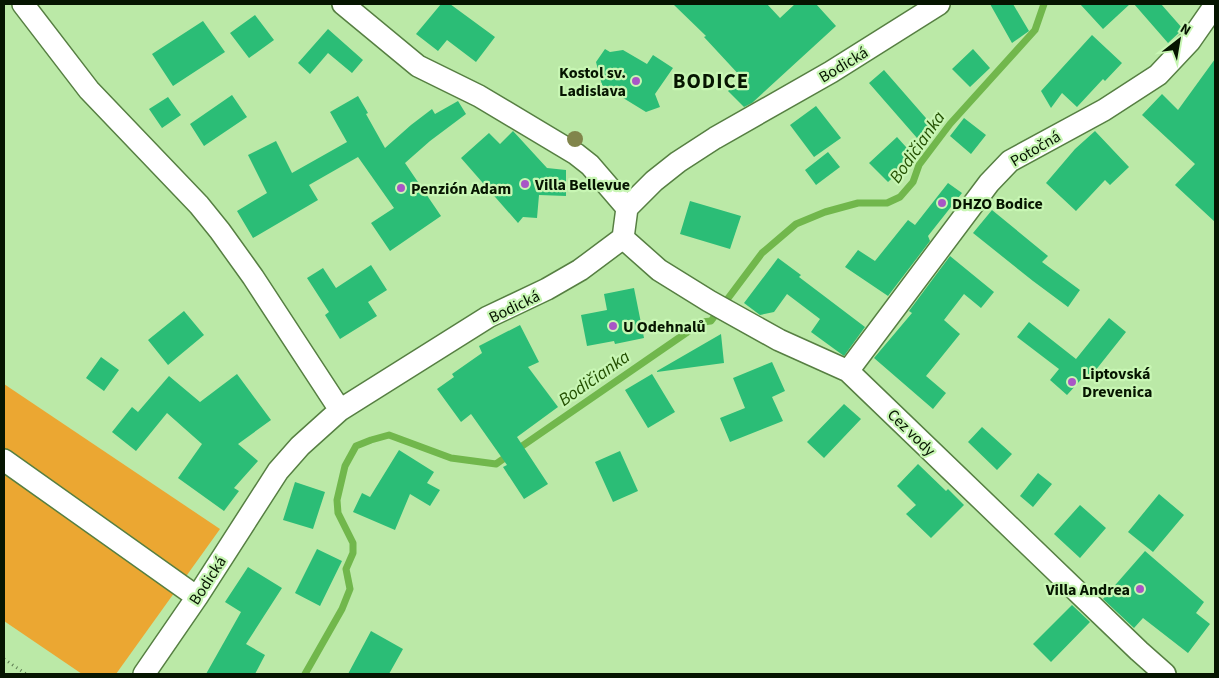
<svg xmlns="http://www.w3.org/2000/svg" width="1219" height="678" font-family="'Source Sans 3',sans-serif">
	<style>
		.green { fill: #eba732 }
		.lines { fill: none; stroke-linecap: round; stroke-linejoin: round }
		.stream { stroke: #71b74c; stroke-width: 7 }
		.building { fill: #2bbd76 }
		.minor-casing { stroke: #567f42; stroke-width: 24 }
		.path { stroke: #5c7a50; stroke-width: 3; stroke-dasharray: 1 4; stroke-linecap: butt }
		.minor { stroke: #fff; stroke-width: 21 }
		.tree { fill: #81854b }
		.poi-dot { fill: #a856c6; stroke: #c8f6b4; stroke-width: 2 }
		.labels { text-anchor: middle; stroke-width: 4.5; stroke-linejoin: round; paint-order: stroke }
		.street-label { font-size: 16px; fill: #061501; stroke: #c8f6b4 }
		.poi-label { font-size: 16px; font-weight: bold; fill: #061501; stroke: #c8f6b4; text-anchor: start }
		.water-label { font-size: 18px; font-style: italic; fill: #234f01; stroke: #c8f6b4 }
		.district-label { font-size: 21px; font-weight: bold; letter-spacing: 1px; fill: #061501; stroke: #c8f6b4 }
	</style>
	<rect width="100%" height="100%" fill="#bbe9a7"/>
	<path class="green" d="M 4,384 L 220,529 L 116,674 L 82,674 L 4,621 Z"/>
	<g class="lines">
		<path class="stream" d="M 305,674 L 342,609 L 350,589 L 346,569 L 353,553 L 353,543 L 338,513 L 337,500 L 345,466 L 356,446 L 371,440 L 389,435 L 451,458 L 496,464 L 702,322 L 711,321 L 762,253 L 796,224 L 825,212 L 858,203 L 887,203 L 900,197 L 913,182 L 919,165 L 950,124 L 1035,30 L 1044,4"/>
	</g>
	<path class="building" d="M 441,4 L 450,4 L 495,37 L 476,62 L 447,40 L 438,51 L 416,34 Z
		M 673,4 L 767,4 L 780,18 L 795,4 L 816,4 L 836,26 L 752,103 L 744,107 L 728,91 L 742,78 L 704,37 L 706,36 Z
		M 990,4 L 1013,4 L 1029,31 L 1012,43 Z
		M 1080,4 L 1130,4 L 1103,29 Z
		M 1134,4 L 1161,4 L 1183,29 L 1168,43 Z
		M 255,15 L 274,40 L 249,58 L 230,33 Z
		M 203,21 L 225,52 L 173,86 L 152,54 Z
		M 328,29 L 363,60 L 352,73 L 328,53 L 310,74 L 298,63 Z
		M 1092,35 L 1122,63 L 1105,81 L 1103,79 L 1077,107 L 1062,93 L 1051,108 L 1041,91 Z
		M 605,49 L 610,52 L 623,50 L 647,64 L 653,55 L 673,68 L 655,94 L 660,107 L 646,112 L 602,85 L 596,62 Z
		M 973,49 L 990,68 L 970,87 L 952,69 Z
		M 1215,59 L 1215,222 L 1175,185 L 1195,164 L 1142,115 L 1162,94 L 1178,110 Z
		M 884,70 L 932,125 L 917,138 L 869,83 Z
		M 232,95 L 247,117 L 204,146 L 190,124 Z
		M 358,96 L 368,113 L 366,114 L 385,148 L 411,125 L 432,109 L 435,114 L 458,101 L 466,114 L 430,141 L 405,163 L 441,216 L 390,251 L 371,223 L 394,208 L 358,157 L 309,185 L 318,200 L 253,238 L 237,211 L 267,193 L 248,155 L 276,141 L 292,173 L 347,142 L 330,112 Z
		M 168,97 L 181,115 L 162,128 L 149,109 Z
		M 816,106 L 841,138 L 814,157 L 790,125 Z
		M 964,118 L 986,135 L 971,154 L 950,136 Z
		M 513,131 L 547,168 L 566,170 L 566,196 L 539,195 L 537,218 L 523,217 L 518,223 L 461,158 L 489,133 L 500,144 Z
		M 1095,131 L 1129,167 L 1110,185 L 1105,180 L 1076,211 L 1046,183 L 1075,149 Z
		M 897,137 L 915,157 L 888,182 L 869,163 Z
		M 828,152 L 840,167 L 816,185 L 805,170 Z
		M 948,183 L 962,193 L 928,236 L 930,241 L 888,296 L 845,267 L 858,250 L 875,261 L 908,220 L 915,225 Z
		M 690,201 L 741,216 L 730,249 L 680,234 Z
		M 992,210 L 1048,256 L 1042,262 L 1080,290 L 1068,307 L 1033,281 L 973,233 Z
		M 950,256 L 994,292 L 981,308 L 964,294 L 944,320 L 960,334 L 926,376 L 946,393 L 933,409 L 874,358 L 912,313 L 909,311 Z
		M 778,258 L 801,275 L 799,277 L 865,327 L 844,356 L 811,332 L 820,319 L 787,294 L 774,312 L 760,315 L 744,303 Z
		M 371,265 L 387,290 L 368,302 L 377,316 L 340,339 L 325,315 L 329,312 L 307,278 L 323,268 L 336,288 Z
		M 634,288 L 644,338 L 615,344 L 614,341 L 587,346 L 581,315 L 607,310 L 604,294 Z
		M 184,311 L 204,335 L 168,365 L 148,340 Z
		M 1109,318 L 1126,332 L 1091,376 L 1087,373 L 1067,395 L 1050,380 L 1059,369 L 1017,337 L 1029,322 L 1076,359 Z
		M 520,325 L 539,362 L 528,367 L 558,407 L 517,437 L 548,484 L 524,499 L 503,467 L 507,465 L 471,414 L 461,422 L 437,389 L 454,377 L 452,374 L 482,353 L 479,346 Z
		M 721,334 L 724,363 L 657,372 L 657,371 Z
		M 101,357 L 119,370 L 104,391 L 86,378 Z
		M 772,362 L 785,391 L 772,397 L 783,421 L 730,442 L 720,418 L 745,408 L 733,378 Z
		M 237,374 L 271,420 L 238,444 L 258,461 L 234,488 L 239,491 L 224,511 L 178,478 L 202,444 L 167,413 L 136,451 L 112,432 L 132,407 L 138,412 L 169,376 L 200,402 Z
		M 652,374 L 675,412 L 648,428 L 625,390 Z
		M 844,404 L 861,419 L 824,458 L 807,442 Z
		M 982,427 L 1012,454 L 997,470 L 968,442 Z
		M 399,450 L 434,472 L 427,483 L 440,490 L 430,506 L 410,494 L 395,530 L 353,512 L 362,493 L 370,497 Z
		M 620,451 L 638,491 L 613,502 L 595,462 Z
		M 918,464 L 946,491 L 948,489 L 964,505 L 931,538 L 906,514 L 916,505 L 897,486 Z
		M 1038,473 L 1052,484 L 1033,507 L 1020,496 Z
		M 295,482 L 325,492 L 313,529 L 283,520 Z
		M 1159,494 L 1184,515 L 1153,552 L 1128,532 Z
		M 1080,505 L 1106,528 L 1080,558 L 1054,534 Z
		M 317,549 L 342,561 L 320,606 L 295,593 Z
		M 1145,551 L 1204,602 L 1196,613 L 1210,624 L 1188,653 L 1143,618 L 1134,628 L 1103,599 Z
		M 248,567 L 282,588 L 246,644 L 265,655 L 255,674 L 206,674 L 241,612 L 225,602 Z
		M 1072,605 L 1090,622 L 1051,662 L 1033,644 Z
		M 371,631 L 403,649 L 389,674 L 348,674 Z"/>
	<g class="lines">
		<defs>
			<path id="minor" d="M 23,4 L 89,90 L 199,205 L 220,231 L 253,277 L 340,410
				M 343,4 L 418,66 L 479,96 L 576,154 L 590,165 L 627,208
				M 623,238 L 659,270 L 709,301 L 779,340 L 848,371 L 1139,651 L 1165,674
				M 848,371 L 989,183 L 1010,161 L 1104,110 L 1158,75 L 1190,41 L 1215,5
				M 4,460 L 197,597
				M 144,674 L 197,597 L 278,471 L 300,446 L 340,410 L 488,317 L 547,289 L 580,270 L 623,238 L 627,208 L 654,181 L 678,162 L 715,138 L 831,72 L 939,4"/>
		</defs>
		<use href="#minor" class="minor-casing"/>
		<path class="path" d="M 4,659 L 26,674"/>
		<use href="#minor" class="minor"/>
	</g>
	<circle class="tree" cx="575" cy="139" r="8"/>
	<g class="poi-dot">
		<circle cx="636" cy="81" r="5"/>
		<circle cx="525" cy="184" r="5"/>
		<circle cx="401" cy="188" r="5"/>
		<circle cx="942" cy="203" r="5"/>
		<circle cx="613" cy="326" r="5"/>
		<circle cx="1072" cy="382" r="5"/>
		<circle cx="1140" cy="589" r="5"/>
	</g>
	<g class="labels">
		<g class="street-label">
			<text transform="translate(843 64) rotate(-31)" y="6">Bodická</text>
			<text transform="translate(1035 148) rotate(-30)" y="6">Potočná</text>
			<text transform="translate(514 306) rotate(-26)" y="6">Bodická</text>
			<text transform="translate(912 432) rotate(44)" y="6">Cez vody</text>
			<text transform="translate(207 580) rotate(-57)" y="6">Bodická</text>
		</g>
		<g class="poi-label">
			<text x="626" y="78" text-anchor="end">Kostol sv.<tspan x="626" dy="18">Ladislava</tspan></text>
			<text x="535" y="190">Villa Bellevue</text>
			<text x="411" y="194">Penzión Adam</text>
			<text x="952" y="209">DHZO Bodice</text>
			<text x="623" y="332">U Odehnalů</text>
			<text x="1082" y="379">Liptovská<tspan x="1082" dy="18">Drevenica</tspan></text>
			<text x="1130" y="595" text-anchor="end">Villa Andrea</text>
		</g>
		<g class="water-label">
			<text transform="translate(917 147) rotate(-55)" y="6">Bodičianka</text>
			<text transform="translate(594 378) rotate(-35)" y="6">Bodičianka</text>
		</g>
		<g class="district-label">
			<text x="711" y="88">BODICE</text>
		</g>
	</g>
	<rect width="1219" height="678" fill="none" stroke="#061501" stroke-width="10"/>
	<g transform="translate(1179 40) rotate(31)" stroke="#c8f6b4" stroke-width="4" paint-order="stroke">
	<path d="M0-4L9 19L0 12L-9 19Z" fill="#061501"/>
	<text y="-8" font-size="14" font-weight="bold" text-anchor="middle" fill="#061501">N</text>
	</g>
</svg>
